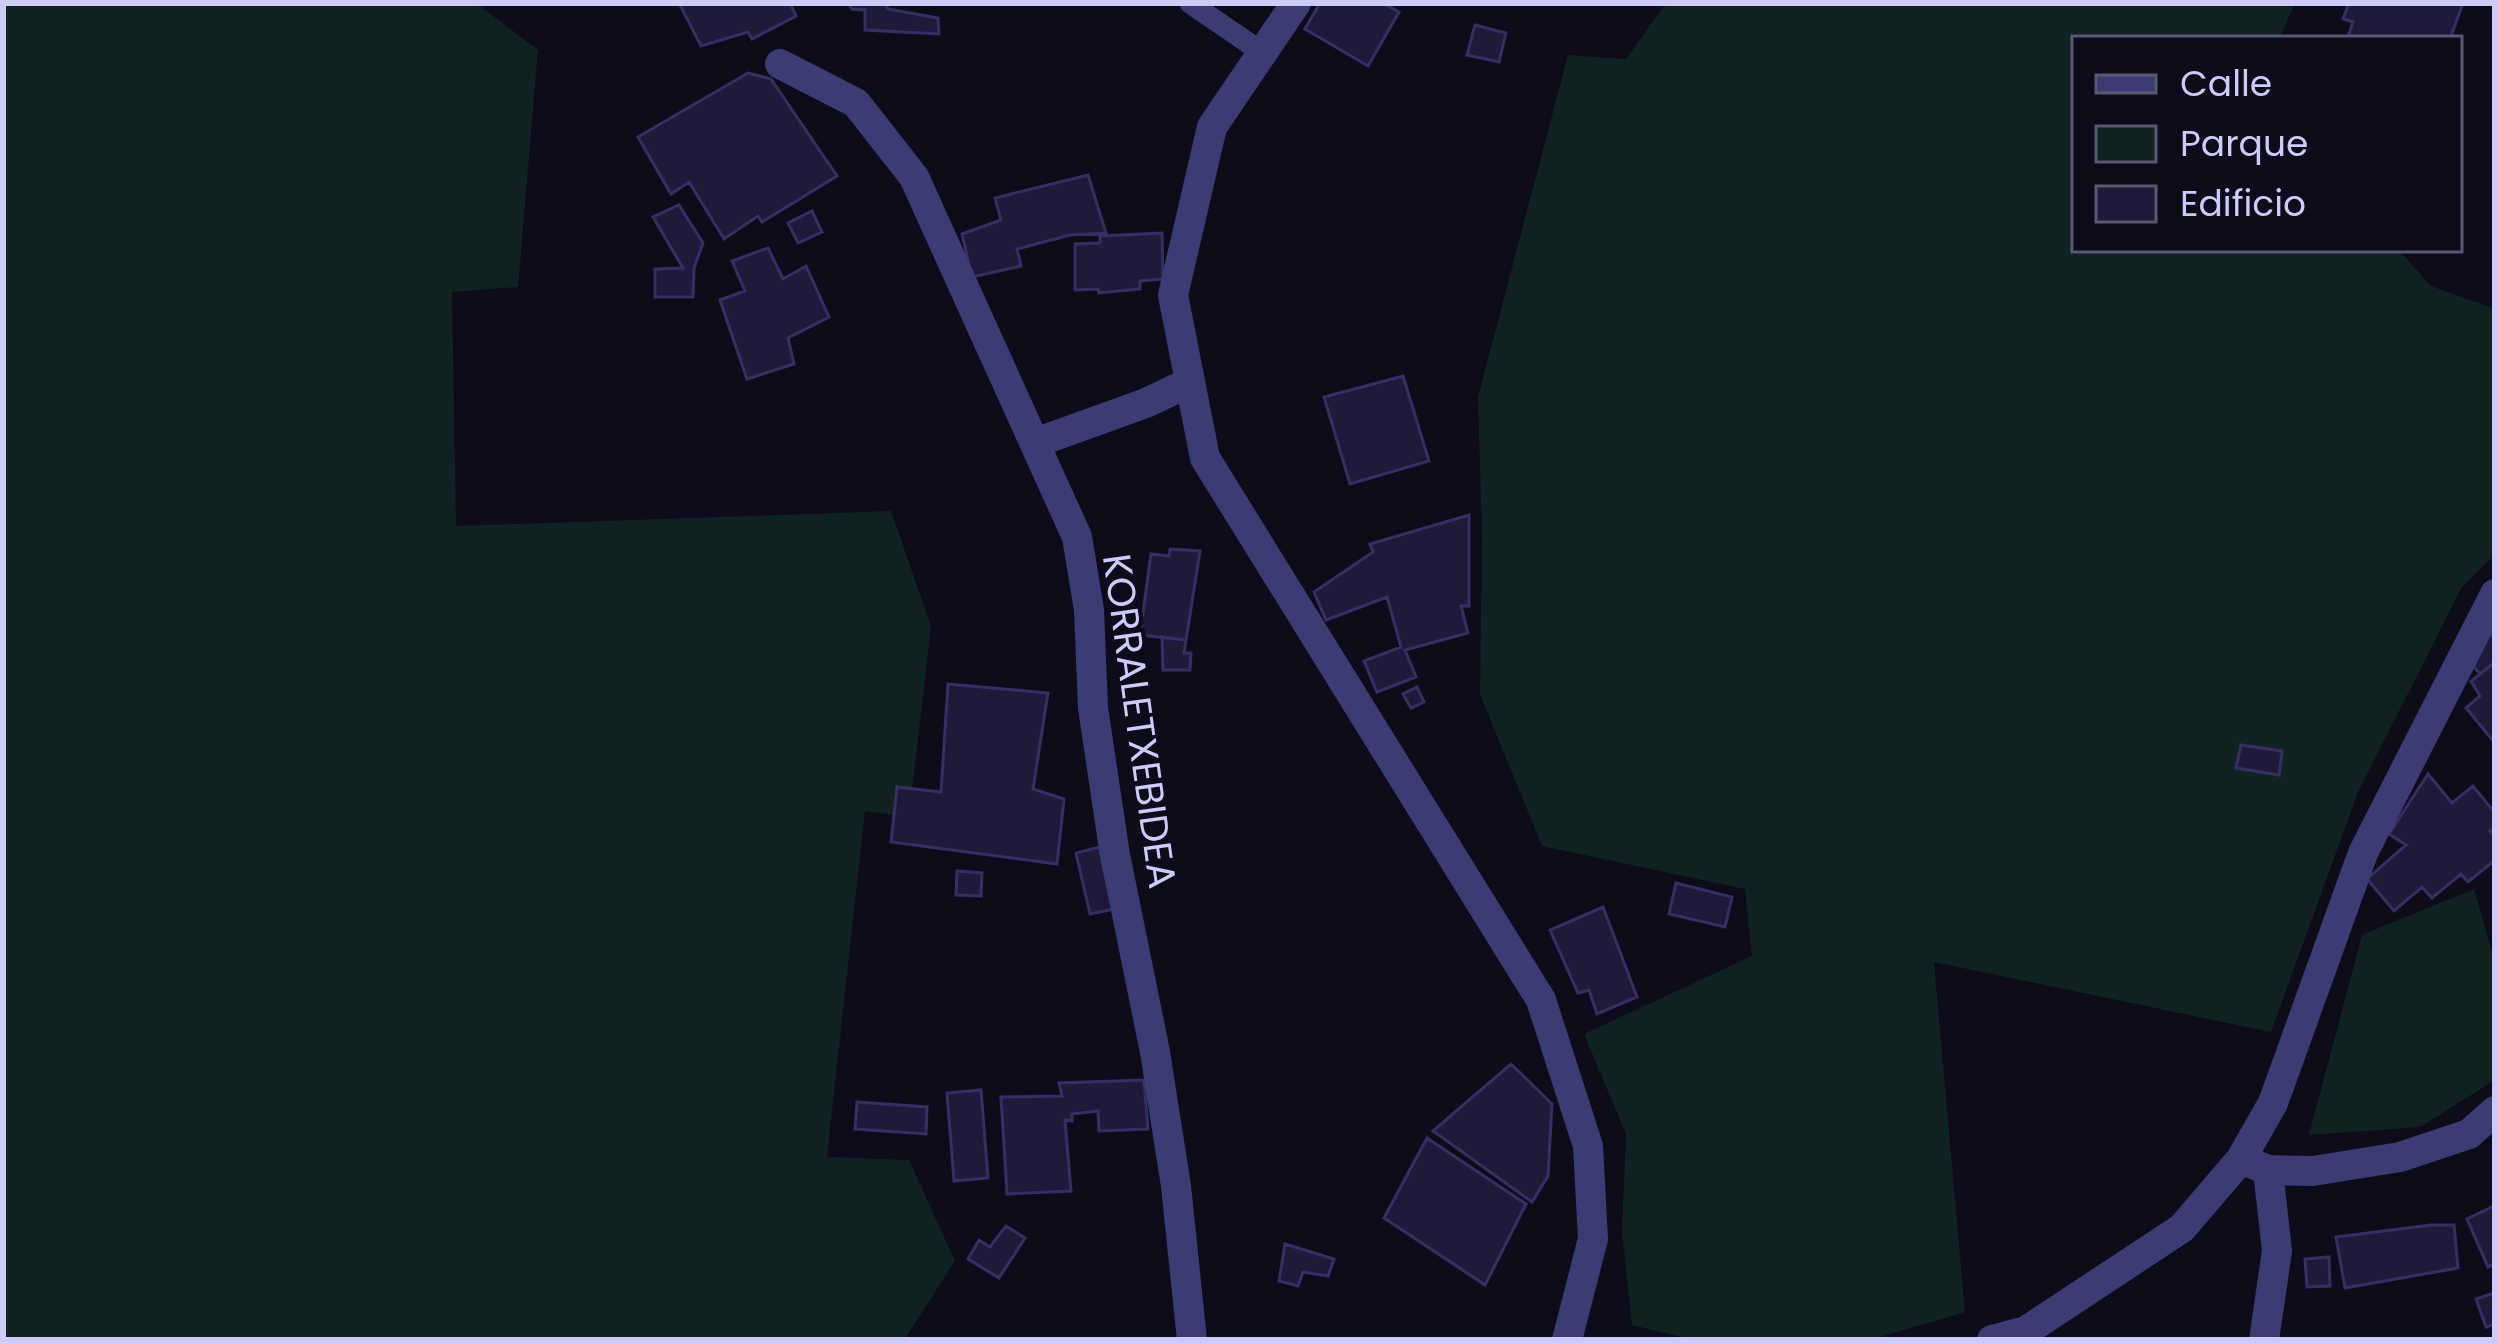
<svg xmlns="http://www.w3.org/2000/svg" width="2498" height="1343" font-family="Poppins,sans-serif">
	<style>
		.green { fill: #102322 }
		.building { fill: #1f1a39; stroke: #372f63; stroke-width: 3 }
		.lines { fill: none; stroke-linecap: round; stroke-linejoin: round }
		.service { stroke: #3c3c75; stroke-width: 21 }
		.minor { stroke: #3c3c75; stroke-width: 30 }
		.labels { text-anchor: middle; stroke-width: 9; stroke-linejoin: round; paint-order: stroke }
		.street-label { font-size: 39px; fill: #cecbfa; stroke: #0e0c1a }
	</style>
	<rect width="100%" height="100%" fill="#0e0c1a"/>
	<path class="green" d="M 3,3 L 476,3 L 538,50 L 518,287 L 452,292 L 456,526 L 891,511 L 931,626 L 909,817 L 865,811 L 827,1157 L 909,1160 L 955,1261 L 904,1340 L 3,1340 Z
		M 1666,3 L 2295,3 L 2279,39 L 2075,39 L 2075,249 L 2398,249 L 2431,286 L 2495,309 L 2495,555 L 2462,587 L 2358,792 L 2271,1032 L 1934,962 L 1965,1312 L 1870,1340 L 1694,1340 L 1632,1325 L 1622,1231 L 1626,1134 L 1584,1034 L 1752,956 L 1745,889 L 1542,846 L 1480,694 L 1482,537 L 1478,397 L 1568,55 L 1626,59 Z
		M 2474,889 L 2495,962 L 2495,1080 L 2420,1127 L 2309,1135 L 2362,935 Z"/>
	<path class="building" d="M 679,3 L 790,3 L 796,16 L 752,39 L 748,32 L 701,46 Z
		M 848,3 L 884,3 L 888,9 L 938,18 L 939,34 L 865,30 L 865,10 L 852,9 Z
		M 1320,3 L 1383,3 L 1399,12 L 1368,66 L 1305,29 Z
		M 2349,3 L 2463,3 L 2450,39 L 2347,39 L 2353,22 L 2343,19 Z
		M 1475,25 L 1506,33 L 1499,62 L 1467,55 Z
		M 748,73 L 771,79 L 837,176 L 762,222 L 758,216 L 724,239 L 689,182 L 671,194 L 638,137 Z
		M 1088,175 L 1106,233 L 1070,235 L 1017,249 L 1021,266 L 972,277 L 962,234 L 1001,220 L 995,198 Z
		M 679,205 L 703,243 L 694,268 L 693,297 L 655,297 L 655,269 L 683,268 L 653,217 Z
		M 812,211 L 822,232 L 798,243 L 788,223 Z
		M 1162,233 L 1163,279 L 1140,281 L 1140,289 L 1099,293 L 1098,289 L 1075,290 L 1075,244 L 1100,243 L 1100,236 Z
		M 768,248 L 783,279 L 806,266 L 829,317 L 788,338 L 794,364 L 747,379 L 720,300 L 745,291 L 732,261 Z
		M 1403,376 L 1429,461 L 1350,484 L 1324,397 Z
		M 1469,515 L 1469,606 L 1461,606 L 1468,633 L 1405,650 L 1416,677 L 1377,692 L 1364,661 L 1401,647 L 1387,597 L 1326,620 L 1314,592 L 1373,552 L 1370,544 Z
		M 1170,549 L 1200,551 L 1186,640 L 1140,635 L 1151,554 L 1169,556 Z
		M 2491,633 L 2495,638 L 2495,662 L 2480,674 L 2470,662 Z
		M 1162,637 L 1186,640 L 1184,653 L 1191,653 L 1190,670 L 1163,670 Z
		M 2495,662 L 2495,743 L 2466,708 L 2480,696 L 2471,681 Z
		M 948,684 L 1048,693 L 1033,789 L 1064,799 L 1057,864 L 891,842 L 897,787 L 941,792 Z
		M 1417,687 L 1424,702 L 1411,708 L 1403,694 Z
		M 2241,745 L 2282,751 L 2279,775 L 2236,768 Z
		M 2428,774 L 2452,803 L 2473,786 L 2495,813 L 2495,827 L 2490,831 L 2495,837 L 2495,860 L 2468,882 L 2461,874 L 2432,898 L 2422,887 L 2394,911 L 2367,879 L 2406,845 L 2389,834 Z
		M 1099,847 L 1114,909 L 1090,914 L 1076,853 Z
		M 957,871 L 982,873 L 981,896 L 956,895 Z
		M 1676,883 L 1732,897 L 1725,927 L 1669,914 Z
		M 1603,907 L 1637,997 L 1597,1014 L 1589,990 L 1578,993 L 1550,930 Z
		M 1511,1064 L 1552,1104 L 1548,1176 L 1532,1202 L 1433,1131 Z
		M 1144,1080 L 1148,1129 L 1099,1131 L 1098,1111 L 1072,1114 L 1072,1121 L 1065,1120 L 1071,1191 L 1007,1194 L 1001,1097 L 1062,1096 L 1059,1083 Z
		M 981,1090 L 988,1178 L 954,1181 L 947,1093 Z
		M 857,1102 L 927,1107 L 926,1134 L 855,1129 Z
		M 1427,1138 L 1526,1204 L 1485,1285 L 1384,1218 Z
		M 2494,1206 L 2495,1264 L 2488,1267 L 2467,1219 Z
		M 2431,1225 L 2454,1225 L 2458,1268 L 2345,1288 L 2336,1237 Z
		M 1006,1226 L 1025,1238 L 999,1278 L 968,1259 L 979,1240 L 990,1247 Z
		M 1285,1244 L 1334,1259 L 1328,1276 L 1303,1272 L 1298,1286 L 1279,1281 Z
		M 2329,1257 L 2330,1286 L 2307,1287 L 2305,1259 Z
		M 2494,1293 L 2495,1324 L 2486,1327 L 2476,1299 Z"/>
	<g class="lines">
		<path class="service" d="M 1190,3 L 1263,53"/>
		<path class="minor" d="M 1296,3 L 1212,127 L 1173,295 L 1205,458 L 1541,1000 L 1588,1146 L 1593,1239 L 1567,1340
			M 780,64 L 856,103 L 914,177 L 1077,537 L 1089,610 L 1093,708 L 1115,855 L 1155,1052 L 1176,1186 L 1192,1340
			M 1035,443 L 1146,403 L 1190,382
			M 2241,1159 L 2268,1170 L 2313,1171 L 2400,1157 L 2469,1134 L 2495,1111
			M 1992,1340 L 2026,1331 L 2182,1228 L 2241,1159 L 2273,1103 L 2363,853 L 2495,594
			M 2264,1340 L 2277,1251 L 2268,1170"/>
	</g>
	<g class="labels">
		<g class="street-label">
			<text transform="translate(1140 721) rotate(82)" y="14">KORRALETXEBIDEA</text>
		</g>
	</g>
	<rect width="2498" height="1343" fill="none" stroke="#cecbfa" stroke-width="12"/>
	<rect x="2072" y="36" width="390" height="216" fill="#0e0c1a" stroke="#5b5874" stroke-width="3"/>
	<rect x="2096" y="75" width="60" height="18" fill="#3c3c75" stroke="#5b5874" stroke-width="3"/>
	<text x="2180" y="96" font-size="36" fill="#cecbfa">Calle</text>
	<rect x="2096" y="126" width="60" height="36" fill="#102322" stroke="#5b5874" stroke-width="3"/>
	<text x="2180" y="156" font-size="36" fill="#cecbfa">Parque</text>
	<rect x="2096" y="186" width="60" height="36" fill="#1f1a39" stroke="#5b5874" stroke-width="3"/>
	<text x="2180" y="216" font-size="36" fill="#cecbfa">Edificio</text>
</svg>
